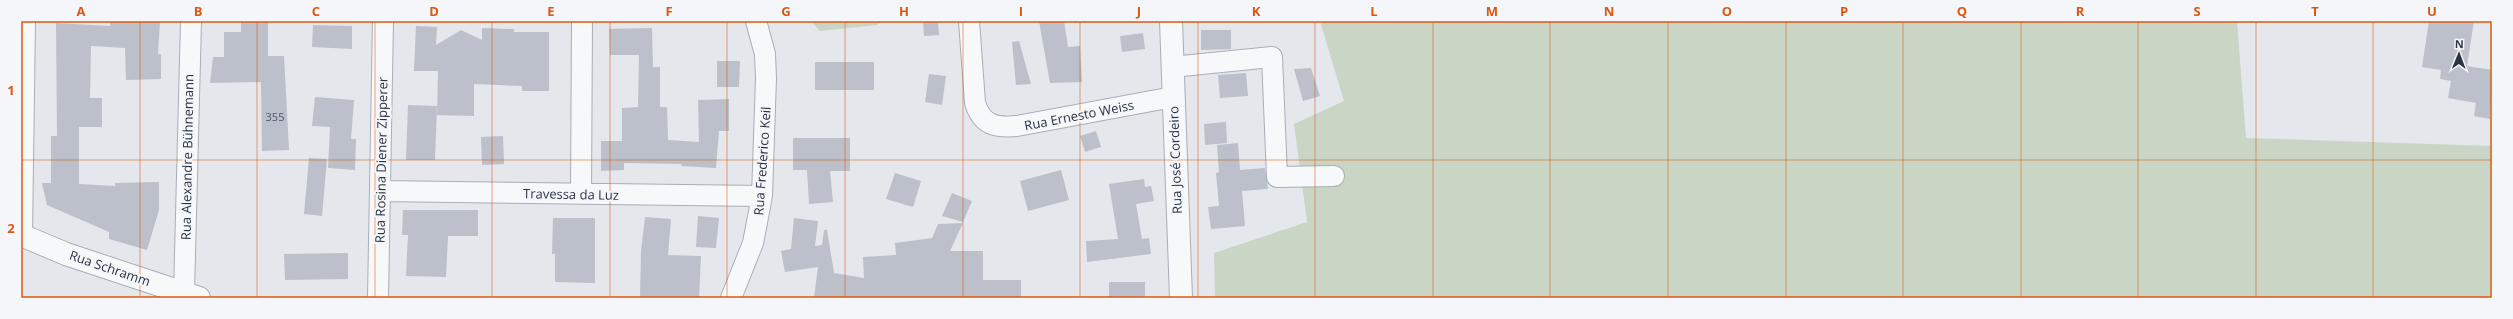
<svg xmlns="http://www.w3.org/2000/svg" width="2513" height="319" font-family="'Open Sans',sans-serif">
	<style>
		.green { fill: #c9d6c5 }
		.building { fill: #bbc0ca }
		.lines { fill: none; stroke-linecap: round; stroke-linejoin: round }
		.minor-casing { stroke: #a9aeb7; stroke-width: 22 }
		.tertiary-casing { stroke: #a9aeb7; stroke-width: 24 }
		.minor { stroke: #f7f8fa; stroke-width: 20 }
		.tertiary { stroke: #f7f8fa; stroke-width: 22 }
		.grid { fill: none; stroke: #df570f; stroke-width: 1; stroke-opacity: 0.55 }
		.labels { text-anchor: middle; stroke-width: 4; stroke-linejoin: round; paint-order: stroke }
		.number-label { font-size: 11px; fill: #4f5766 }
		.street-label { font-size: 13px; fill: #2b3445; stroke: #f4f6f9 }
		.neatline { fill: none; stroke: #df570f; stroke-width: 1.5 }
		.grid-label { font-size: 13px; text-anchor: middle; font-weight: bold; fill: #df570f }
	</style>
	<rect width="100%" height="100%" fill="#e4e7ec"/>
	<path class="green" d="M 811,21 L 880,21 L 877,25 L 820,31 Z
		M 1320,21 L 2237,21 L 2246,138 L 2492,146 L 2492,298 L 1215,298 L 1214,253 L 1307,222 L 1294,124 L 1344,101 Z"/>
	<path class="building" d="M 110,21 L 160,21 L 158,54 L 161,54 L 161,79 L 126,80 L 125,48 L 91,46 L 90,98 L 102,98 L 102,127 L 79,127 L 79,184 L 115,186 L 115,183 L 159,182 L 159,210 L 147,250 L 109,239 L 109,232 L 47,205 L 42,183 L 51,183 L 51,136 L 57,136 L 56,23 L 110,26 Z
		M 241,21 L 268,21 L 268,56 L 284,56 L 289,150 L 262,151 L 261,82 L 210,83 L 213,57 L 224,57 L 224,32 L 241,32 Z
		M 923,21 L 938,21 L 939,35 L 924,36 Z
		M 1039,21 L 1064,21 L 1068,47 L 1080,46 L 1082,82 L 1050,83 Z
		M 2429,21 L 2474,21 L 2467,66 L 2492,70 L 2490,119 L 2474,116 L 2476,103 L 2448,98 L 2451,81 L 2440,79 L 2441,70 L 2422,67 Z
		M 313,25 L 352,26 L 352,49 L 312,47 Z
		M 416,26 L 437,27 L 436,45 L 461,30 L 482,40 L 482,28 L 514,29 L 514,32 L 549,32 L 549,91 L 522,91 L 522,86 L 474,84 L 474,116 L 437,115 L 438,71 L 414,71 Z
		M 652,28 L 653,67 L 660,67 L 660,107 L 667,107 L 668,140 L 699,142 L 698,100 L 729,99 L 729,131 L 719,131 L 716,168 L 681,166 L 682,164 L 624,163 L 624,170 L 601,171 L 601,141 L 622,141 L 622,108 L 638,107 L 639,55 L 610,55 L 609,29 Z
		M 1201,30 L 1231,30 L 1231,49 L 1201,50 Z
		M 1143,33 L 1145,49 L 1122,52 L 1120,36 Z
		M 1019,41 L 1031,84 L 1016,85 L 1012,42 Z
		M 717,61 L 740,61 L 739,87 L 717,87 Z
		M 815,62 L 874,62 L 874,90 L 815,90 Z
		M 1311,68 L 1320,96 L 1303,101 L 1294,69 Z
		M 1246,73 L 1248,96 L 1220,98 L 1218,75 Z
		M 929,74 L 946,76 L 942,105 L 925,102 Z
		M 315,97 L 354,100 L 351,139 L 356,139 L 355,170 L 328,168 L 330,127 L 312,126 Z
		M 408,105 L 437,106 L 435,160 L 406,160 Z
		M 1226,122 L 1227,143 L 1205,145 L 1204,124 Z
		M 1096,131 L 1101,147 L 1085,152 L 1080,136 Z
		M 503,136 L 504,164 L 482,165 L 481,137 Z
		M 793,138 L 850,138 L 850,171 L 830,171 L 833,202 L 809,204 L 807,170 L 793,170 Z
		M 1238,143 L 1240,170 L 1265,168 L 1268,189 L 1242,191 L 1245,226 L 1211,229 L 1208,207 L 1219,206 L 1216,173 L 1219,172 L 1217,145 Z
		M 309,158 L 327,159 L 322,216 L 304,214 Z
		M 1061,170 L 1069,200 L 1028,211 L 1020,181 Z
		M 895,173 L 921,181 L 913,207 L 886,199 Z
		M 1144,179 L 1145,187 L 1151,186 L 1154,201 L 1136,204 L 1142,239 L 1149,238 L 1151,254 L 1087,262 L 1086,241 L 1118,239 L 1109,184 Z
		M 952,193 L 972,201 L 963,222 L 942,216 Z
		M 403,210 L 478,210 L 478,236 L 448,236 L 446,277 L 406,276 L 408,235 L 402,235 Z
		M 698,216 L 719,218 L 716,248 L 696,247 Z
		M 645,217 L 671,219 L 668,255 L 701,256 L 699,298 L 640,298 L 641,251 Z
		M 553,218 L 595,218 L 595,283 L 555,282 L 555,254 L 552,254 Z
		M 794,218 L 818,221 L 815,246 L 822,245 L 824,230 L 827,230 L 834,273 L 864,278 L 863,257 L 896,255 L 895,243 L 932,238 L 938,224 L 963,223 L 950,251 L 983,251 L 983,280 L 1021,280 L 1021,298 L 814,298 L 818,267 L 785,272 L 781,251 L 791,249 Z
		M 348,253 L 348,279 L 285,280 L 284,254 Z
		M 1109,282 L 1145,282 L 1145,298 L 1109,298 Z"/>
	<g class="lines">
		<defs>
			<path id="minor" d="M 969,21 L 975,103 C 982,125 995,128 1017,126 L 1173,97
				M 1172,67 L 1272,57 L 1277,177 L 1334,176
				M 380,191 L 762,196
				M 581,194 L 582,21
				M 22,235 L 25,21
				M 184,293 L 191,21
				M 378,298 L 383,21
				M 731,298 L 753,243 L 762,196 L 766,78 L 765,54 L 756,21"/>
			<path id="tertiary" d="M 1171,21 L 1181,298
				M 21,235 L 66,254 L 199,298"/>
		</defs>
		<use href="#minor" class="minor-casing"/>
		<use href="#tertiary" class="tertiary-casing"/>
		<use href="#minor" class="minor"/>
		<use href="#tertiary" class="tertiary"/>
	</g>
	<path class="grid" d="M 140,21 L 140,298M 257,21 L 257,298M 375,21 L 375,298M 492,21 L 492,298M 610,21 L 610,298M 727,21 L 727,298M 845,21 L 845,298M 963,21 L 963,298M 1080,21 L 1080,298M 1198,21 L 1198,298M 1315,21 L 1315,298M 1433,21 L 1433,298M 1550,21 L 1550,298M 1668,21 L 1668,298M 1786,21 L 1786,298M 1903,21 L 1903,298M 2021,21 L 2021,298M 2138,21 L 2138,298M 2256,21 L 2256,298M 2373,21 L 2373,298M 21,160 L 2492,160"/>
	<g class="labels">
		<g class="number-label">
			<text x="275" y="121">355</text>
		</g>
		<g class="street-label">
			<text transform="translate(1079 115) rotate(-11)" y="5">Rua Ernesto Weiss</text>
			<text transform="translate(187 157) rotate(-89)" y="5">Rua Alexandre Bühnemann</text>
			<text transform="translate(381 160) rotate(-89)" y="5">Rua Rosina Diener Zipperer</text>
			<text transform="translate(1175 160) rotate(-92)" y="5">Rua José Cordeiro</text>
			<text transform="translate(762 161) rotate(-86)" y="5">Rua Frederico Keil</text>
			<text transform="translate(571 194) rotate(1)" y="5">Travessa da Luz</text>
			<text transform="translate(110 268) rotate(19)" y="5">Rua Schramm</text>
		</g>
	</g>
	<rect width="2513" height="319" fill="none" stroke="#f4f6f9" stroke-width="44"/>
	<g transform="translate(2459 54) rotate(1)" stroke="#f4f6f9" stroke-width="3" paint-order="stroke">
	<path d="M0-3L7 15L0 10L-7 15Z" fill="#2b3445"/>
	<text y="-6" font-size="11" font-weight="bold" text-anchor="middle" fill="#2b3445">N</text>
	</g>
	<rect x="22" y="22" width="2469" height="275" class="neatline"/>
	<g class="grid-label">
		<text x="81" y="16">A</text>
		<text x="198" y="16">B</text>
		<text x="316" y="16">C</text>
		<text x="434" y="16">D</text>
		<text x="551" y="16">E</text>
		<text x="669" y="16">F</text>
		<text x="786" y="16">G</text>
		<text x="904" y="16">H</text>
		<text x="1021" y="16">I</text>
		<text x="1139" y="16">J</text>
		<text x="1256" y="16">K</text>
		<text x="1374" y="16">L</text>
		<text x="1492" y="16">M</text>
		<text x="1609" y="16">N</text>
		<text x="1727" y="16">O</text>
		<text x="1844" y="16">P</text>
		<text x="1962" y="16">Q</text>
		<text x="2080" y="16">R</text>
		<text x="2197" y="16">S</text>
		<text x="2315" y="16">T</text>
		<text x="2432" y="16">U</text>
		<text x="11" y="95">1</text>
		<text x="11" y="233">2</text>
	</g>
</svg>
